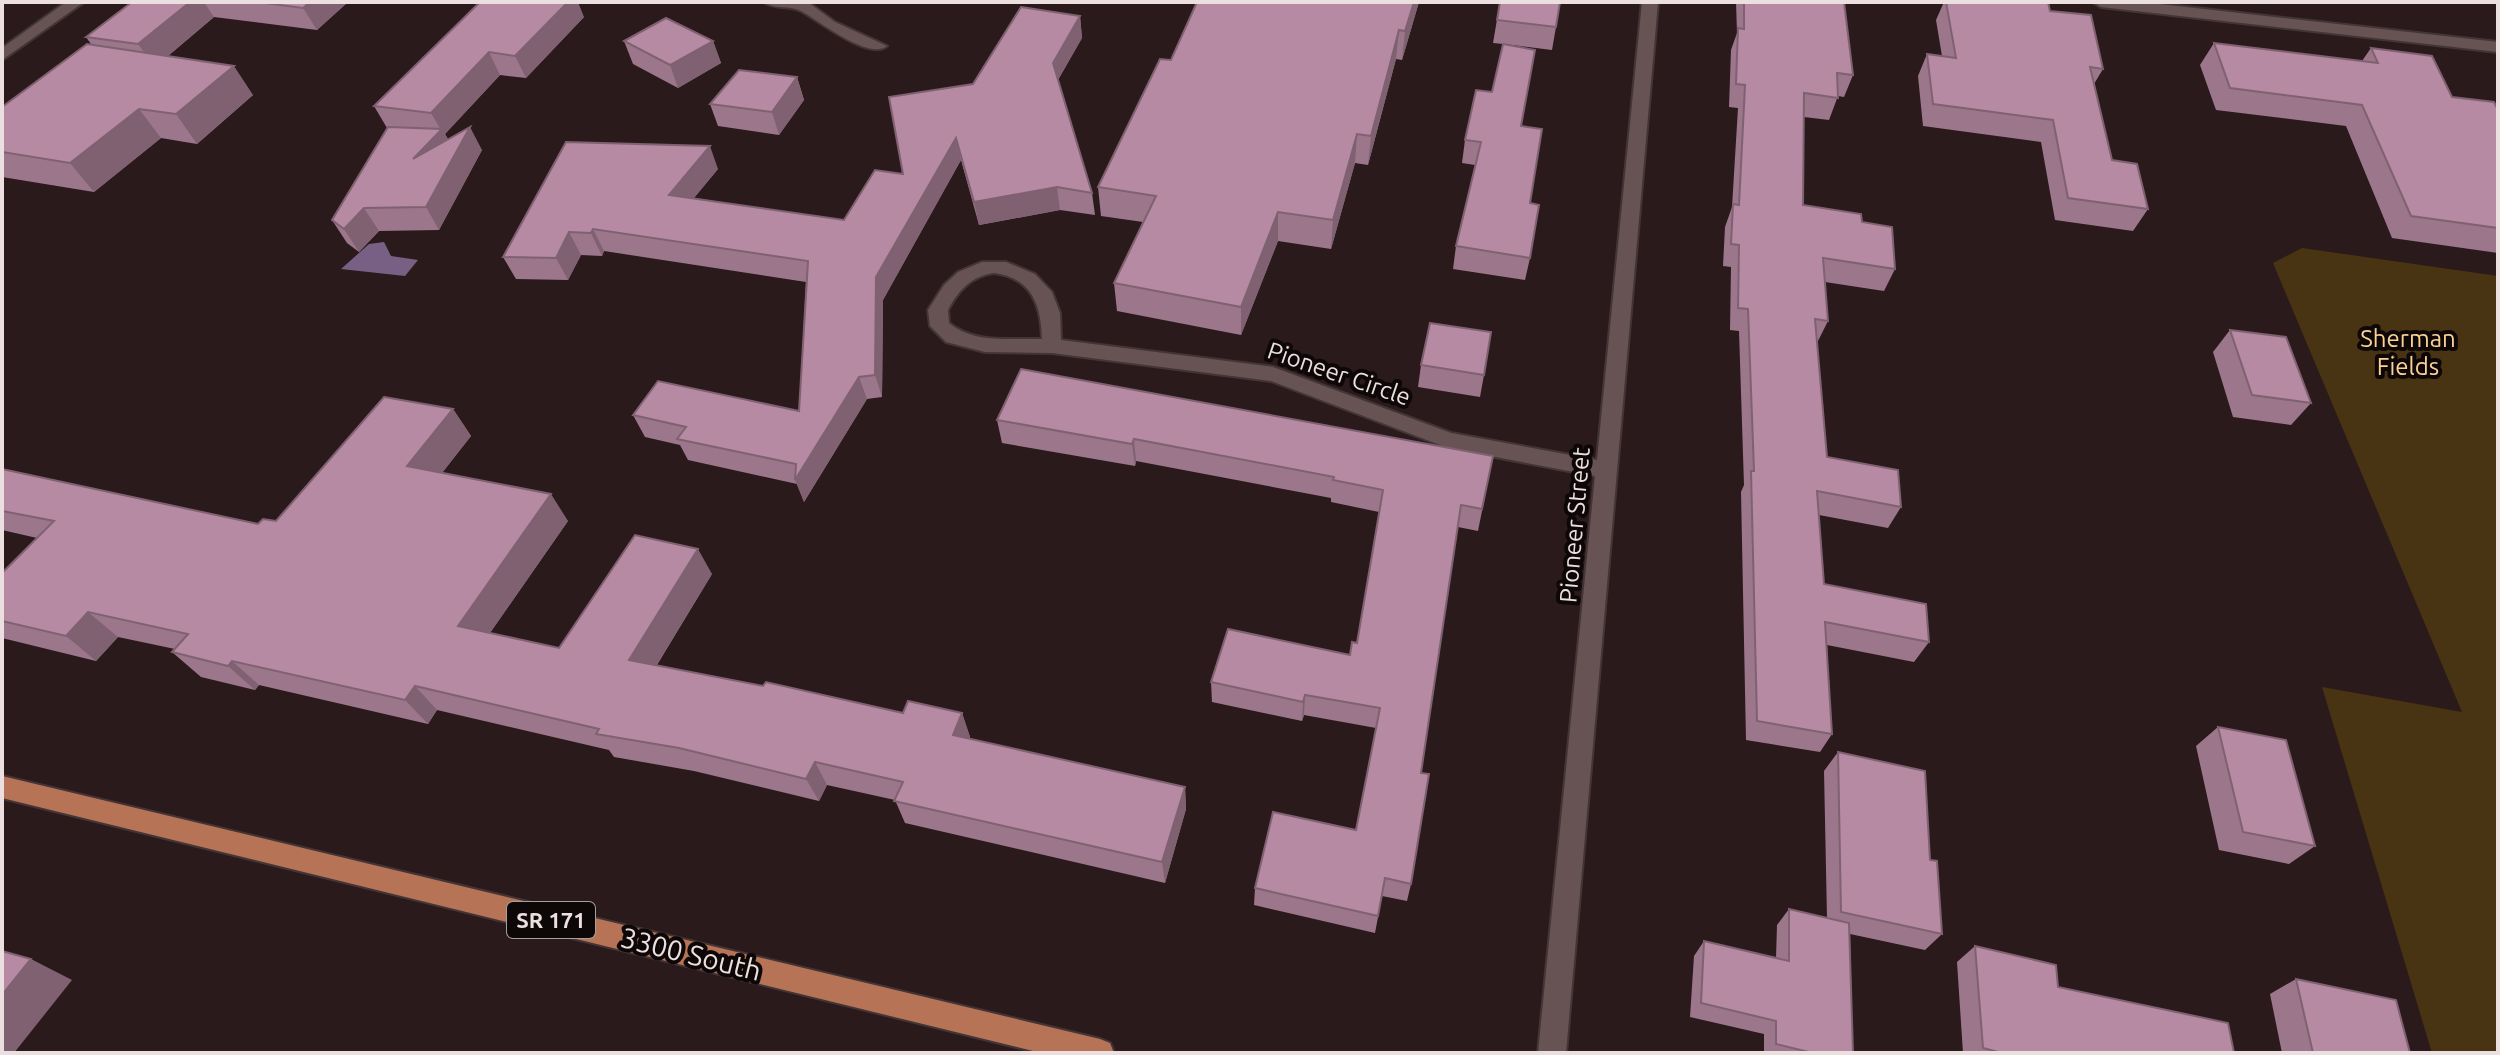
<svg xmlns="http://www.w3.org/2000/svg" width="2500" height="1055" font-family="Ubuntu,sans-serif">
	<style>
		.green { fill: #483413 }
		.water { fill: #786084 }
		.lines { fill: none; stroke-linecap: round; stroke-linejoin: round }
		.minor-casing { stroke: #433536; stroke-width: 4 }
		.primary-casing { stroke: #433536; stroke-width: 4 }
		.minor { fill: #675353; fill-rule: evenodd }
		.primary { fill: #b77355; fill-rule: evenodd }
		.wall { fill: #9c778b }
		.shaded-wall { fill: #7f6171 }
		.building { fill: #b58aa2; stroke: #7f6171; stroke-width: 2 }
		.labels { text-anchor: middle; stroke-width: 8; stroke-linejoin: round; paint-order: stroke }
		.shield { fill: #0e0708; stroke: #a99e9f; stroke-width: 2 }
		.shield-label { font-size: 22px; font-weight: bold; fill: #ecdfe0 }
		.park-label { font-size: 24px; fill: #fbd294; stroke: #0e0708 }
		.street-label { font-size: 24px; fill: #ecdfe0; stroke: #0e0708 }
		.near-street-label { font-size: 28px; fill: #ecdfe0; stroke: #0e0708 }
	</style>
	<rect width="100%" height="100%" fill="#2b1a1b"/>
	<path class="green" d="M 2302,248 L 2498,276 L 2498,1053 L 2432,1053 L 2322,687 L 2462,712 L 2273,263 Z"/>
	<path class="water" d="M 384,242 L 391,256 L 418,260 L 405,276 L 341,269 L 369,244 Z"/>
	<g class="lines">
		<defs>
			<path id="minor" d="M 66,2 L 84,2 L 2,60 L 2,48 Z
				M 764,2 L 809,3 L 835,22 L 887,46 C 869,61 818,20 801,11 C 790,5 775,10 764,2 Z
				M 1642,2 L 1658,2 L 1566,1053 L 1538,1053 L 1595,476 L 1448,448 L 1271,381 L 1052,353 L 985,352 L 946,342 L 930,326 L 928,310 L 944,285 L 958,272 L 982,262 L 1006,262 L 1035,274 L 1052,292 L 1060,313 L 1061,340 L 1273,367 L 1451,433 L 1597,460 ZM 994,273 C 1032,278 1041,305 1042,339 C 1011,338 974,344 949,323 L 948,310 C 958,291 971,276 994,273 Z
				M 2093,2 L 2142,2 L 2498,42 L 2498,52 L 2101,7 Z"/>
			<path id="primary" d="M 2,776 L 1100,1039 L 1110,1043 L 1114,1053 L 1041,1053 L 2,798 Z"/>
		</defs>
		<use href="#minor" class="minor-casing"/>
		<use href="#primary" class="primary-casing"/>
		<use href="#minor" class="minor"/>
		<use href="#primary" class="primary"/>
	</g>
	<path class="wall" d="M 132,2 L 348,2 L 317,30 L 214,17 L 168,56 L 253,95 L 197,144 L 161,138 L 94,192 L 2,177 L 2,107 L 91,44 L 86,37 Z
		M 480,2 L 584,17 L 526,78 L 500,75 L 445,134 L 448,139 L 482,150 L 439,230 L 379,231 L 359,252 L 347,243 L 332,220 L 387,128 L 374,106 Z
		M 1197,2 L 1419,2 L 1402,60 L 1396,59 L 1368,165 L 1355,163 L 1331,249 L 1278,241 L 1241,335 L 1117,311 L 1114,283 L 1143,222 L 1101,216 L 1098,187 L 1171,60 Z
		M 1500,2 L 1556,27 L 1552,50 L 1505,44 L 1521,126 L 1530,203 L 1530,258 L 1525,280 L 1453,269 L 1456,246 L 1475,165 L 1462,163 L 1465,140 L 1492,92 L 1503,44 L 1493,43 Z
		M 1736,2 L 1844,2 L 1853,75 L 1844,97 L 1838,96 L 1829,120 L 1804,117 L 1803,205 L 1862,222 L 1895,269 L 1884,291 L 1825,282 L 1828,321 L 1817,343 L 1827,457 L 1901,507 L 1888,528 L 1819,515 L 1824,584 L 1929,642 L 1914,662 L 1827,645 L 1832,734 L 1820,752 L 1746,740 L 1741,492 L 1744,485 L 1739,331 L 1730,330 L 1731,267 L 1723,266 L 1725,227 L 1732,207 L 1738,108 L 1729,107 L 1731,50 L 1737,33 Z
		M 1944,2 L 2048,2 L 2050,11 L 2103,69 L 2094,84 L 2112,160 L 2148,209 L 2133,231 L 2055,220 L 2041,142 L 1923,126 L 1918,76 L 1927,54 L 1942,56 L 1936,20 Z
		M 1080,16 L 1082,38 L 1058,80 L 1092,193 L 1095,215 L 1060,210 L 979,225 L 961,160 L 883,300 L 882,397 L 867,399 L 804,502 L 797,484 L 688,460 L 680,445 L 645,437 L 633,415 L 799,411 L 806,282 L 604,251 L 602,256 L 581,255 L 568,280 L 516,279 L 503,257 L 718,169 L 694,198 L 844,220 L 903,174 L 973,84 Z
		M 624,41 L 713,41 L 721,63 L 678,88 L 633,64 Z
		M 2214,43 L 2362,61 L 2371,48 L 2452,97 L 2498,110 L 2498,253 L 2392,238 L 2346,126 L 2216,110 L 2200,65 Z
		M 797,77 L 804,100 L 779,135 L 718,126 L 710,104 Z
		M 2230,330 L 2311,403 L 2291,425 L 2233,417 L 2213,352 Z
		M 1421,365 L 1484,375 L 1480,397 L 1418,387 Z
		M 453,409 L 471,436 L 442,473 L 568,521 L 490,633 L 559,648 L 712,574 L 657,665 L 903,713 L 962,713 L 970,737 L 969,739 L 1185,787 L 1186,809 L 1165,883 L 905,823 L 895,800 L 827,785 L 819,801 L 694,771 L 614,757 L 609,750 L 437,710 L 428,724 L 259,685 L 255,690 L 201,677 L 172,652 L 175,649 L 118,637 L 96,661 L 2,638 L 2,573 L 37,538 L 2,530 L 2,469 L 258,524 L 276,521 Z
		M 997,420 L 1493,456 L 1478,531 L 1458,527 L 1421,773 L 1411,884 L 1407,901 L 1382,896 L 1375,933 L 1254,905 L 1255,888 L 1356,830 L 1376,728 L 1304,715 L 1302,721 L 1212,702 L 1211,682 L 1350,655 L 1357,643 L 1379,512 L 1331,502 L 1331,498 L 1136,461 L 1135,466 L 1002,443 Z
		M 2218,727 L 2315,846 L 2289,864 L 2219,850 L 2196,746 Z
		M 1838,752 L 1930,860 L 1942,934 L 1925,950 L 1850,934 L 1853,1053 L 1764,1053 L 1764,1034 L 1690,1017 L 1694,956 L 1704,941 L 1776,958 L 1777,925 L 1789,909 L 1827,918 L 1824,771 Z
		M 1975,946 L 2058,987 L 2234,1053 L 1963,1053 L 1957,962 Z
		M 2296,979 L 2410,1053 L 2282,1053 L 2270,994 Z"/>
	<path class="shaded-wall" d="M 190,2 L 204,2 L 214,17 L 155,67 L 138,44 Z
		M 310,2 L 348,2 L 317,30 L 303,8 Z
		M 568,2 L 578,2 L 584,17 L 526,78 L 515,56 Z
		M 1414,2 L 1419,2 L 1402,60 L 1405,31 Z
		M 1080,16 L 1082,38 L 1055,85 L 1053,63 Z
		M 1399,30 L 1396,59 L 1368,165 L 1371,136 Z
		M 713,41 L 721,63 L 678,88 L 670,65 Z
		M 489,52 L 500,75 L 445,134 L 455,152 L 413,159 L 441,130 L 431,113 Z
		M 234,66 L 253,95 L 197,144 L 176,114 Z
		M 797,77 L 804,100 L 779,135 L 772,112 Z
		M 139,109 L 161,138 L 94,192 L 70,163 Z
		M 470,127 L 482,150 L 439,230 L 426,207 Z
		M 1357,134 L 1355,163 L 1331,249 L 1333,220 Z
		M 956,138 L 961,160 L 883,300 L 882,397 L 875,375 L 876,277 Z
		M 710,146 L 718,169 L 678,217 L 669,195 Z
		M 1057,187 L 1060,210 L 979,225 L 974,202 Z
		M 364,208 L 379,231 L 359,252 L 344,229 Z
		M 1278,212 L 1278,241 L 1241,335 L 1241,307 Z
		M 593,229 L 604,251 L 602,256 L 591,233 Z
		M 569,232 L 581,255 L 568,280 L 556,258 Z
		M 859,377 L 867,399 L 804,502 L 795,480 Z
		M 453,409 L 471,436 L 427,492 L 407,466 Z
		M 1134,439 L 1136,461 L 1135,466 L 1132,444 Z
		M 551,494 L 568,521 L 478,650 L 458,626 Z
		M 698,549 L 712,574 L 645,684 L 629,660 Z
		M 88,612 L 118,637 L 96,661 L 66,636 Z
		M 232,661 L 259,685 L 255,690 L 228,666 Z
		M 415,686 L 437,710 L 428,724 L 405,700 Z
		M 1305,695 L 1304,715 L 1302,721 L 1303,702 Z
		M 962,713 L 970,737 L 961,759 L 953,735 Z
		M 815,762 L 827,785 L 819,801 L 806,779 Z
		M 1185,787 L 1186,809 L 1165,883 L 1162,862 Z
		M 31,959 L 72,980 L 14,1053 L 2,1053 L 2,995 Z"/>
	<path class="building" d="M 132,2 L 190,2 L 138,44 L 86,37 Z
		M 257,2 L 310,2 L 303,8 Z
		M 480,2 L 568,2 L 515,56 L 489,52 L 431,113 L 374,106 Z
		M 1197,2 L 1414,2 L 1405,31 L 1399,30 L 1371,136 L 1357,134 L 1333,220 L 1278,212 L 1241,307 L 1114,283 L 1156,196 L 1098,187 L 1160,59 L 1171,60 Z
		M 1500,2 L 1560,2 L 1556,27 L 1497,20 Z
		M 1744,2 L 1844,2 L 1853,75 L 1837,73 L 1838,98 L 1804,93 L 1803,205 L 1861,214 L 1862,222 L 1892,227 L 1895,269 L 1823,258 L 1828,321 L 1815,319 L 1827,457 L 1898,470 L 1901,507 L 1817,491 L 1824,584 L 1926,604 L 1929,642 L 1825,622 L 1832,734 L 1757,721 L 1751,471 L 1754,471 L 1748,309 L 1738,308 L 1739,245 L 1731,244 L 1733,204 L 1739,205 L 1745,85 L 1736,84 L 1738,28 L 1744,29 Z
		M 1946,2 L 2048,2 L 2050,11 L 2091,15 L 2103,69 L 2090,67 L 2112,160 L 2137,164 L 2148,209 L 2068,198 L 2053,120 L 1933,104 L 1927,54 L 1956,58 Z
		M 1021,7 L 1080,16 L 1053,63 L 1092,193 L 1057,187 L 974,202 L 956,138 L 876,277 L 875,375 L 859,377 L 795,480 L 796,464 L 677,439 L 686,427 L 633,415 L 658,381 L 799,411 L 808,261 L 593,229 L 591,233 L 569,232 L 556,258 L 503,257 L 566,142 L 710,146 L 669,195 L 844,220 L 875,170 L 903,174 L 889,97 L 973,84 Z
		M 666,18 L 713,41 L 670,65 L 624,41 Z
		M 2214,43 L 2378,63 L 2371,48 L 2432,56 L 2452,97 L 2494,102 L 2498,110 L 2498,228 L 2411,216 L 2362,105 L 2230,88 Z
		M 87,44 L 234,66 L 176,114 L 139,109 L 70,163 L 2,152 L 2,107 Z
		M 1503,44 L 1535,50 L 1521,126 L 1542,129 L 1530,203 L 1539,205 L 1530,258 L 1456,246 L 1481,142 L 1465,140 L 1476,90 L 1492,92 Z
		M 739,70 L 797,77 L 772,112 L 710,104 Z
		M 388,127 L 442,129 L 413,159 L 470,127 L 426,207 L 364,208 L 344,229 L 332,220 Z
		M 1430,323 L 1491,332 L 1484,375 L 1421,365 Z
		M 2230,330 L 2286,337 L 2311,403 L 2252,395 Z
		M 1021,369 L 1493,456 L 1482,509 L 1461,505 L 1421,773 L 1429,774 L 1411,884 L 1385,878 L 1378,916 L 1255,888 L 1273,812 L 1356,830 L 1380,708 L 1305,695 L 1303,702 L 1211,682 L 1228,629 L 1350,655 L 1352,642 L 1357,643 L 1383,490 L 1333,480 L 1334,477 L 1134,439 L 1132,444 L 997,420 Z
		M 384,397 L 453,409 L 407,466 L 551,494 L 458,626 L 559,648 L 635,535 L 698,549 L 629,660 L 763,686 L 766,682 L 903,713 L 908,701 L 962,713 L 953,735 L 1185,787 L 1162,862 L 894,801 L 903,782 L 815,762 L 806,779 L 679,748 L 596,734 L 599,729 L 415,686 L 405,700 L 232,661 L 228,666 L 172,652 L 188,634 L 88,612 L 66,636 L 2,621 L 2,573 L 54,521 L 2,511 L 2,469 L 258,524 L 263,519 L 276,521 Z
		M 2218,727 L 2286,740 L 2315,846 L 2243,832 Z
		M 1838,752 L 1925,771 L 1930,860 L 1937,861 L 1942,934 L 1841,912 Z
		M 1789,909 L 1849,923 L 1853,1053 L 1813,1053 L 1776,1044 L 1776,1021 L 1701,1003 L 1704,941 L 1789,961 Z
		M 1975,946 L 2056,965 L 2058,987 L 2228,1023 L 2234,1053 L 2002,1053 L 1983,1048 Z
		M 2,951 L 31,959 L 2,995 Z
		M 2296,979 L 2396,1000 L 2410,1053 L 2313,1053 Z"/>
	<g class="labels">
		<rect class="shield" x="507" y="902" width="88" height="36" rx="6"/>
		<g class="shield-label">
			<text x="551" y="928">SR 171</text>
		</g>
		<g class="park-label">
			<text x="2408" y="347">Sherman<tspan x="2408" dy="28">Fields</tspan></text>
		</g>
		<g class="street-label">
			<text transform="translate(1339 374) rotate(19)" y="8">Pioneer Circle</text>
			<text transform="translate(1575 525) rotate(-85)" y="8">Pioneer Street</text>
		</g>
		<g class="near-street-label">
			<text transform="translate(691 954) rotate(14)" y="10">3300 South</text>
		</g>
	</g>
	<rect width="2500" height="1055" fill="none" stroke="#ecdfe0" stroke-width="8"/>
</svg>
